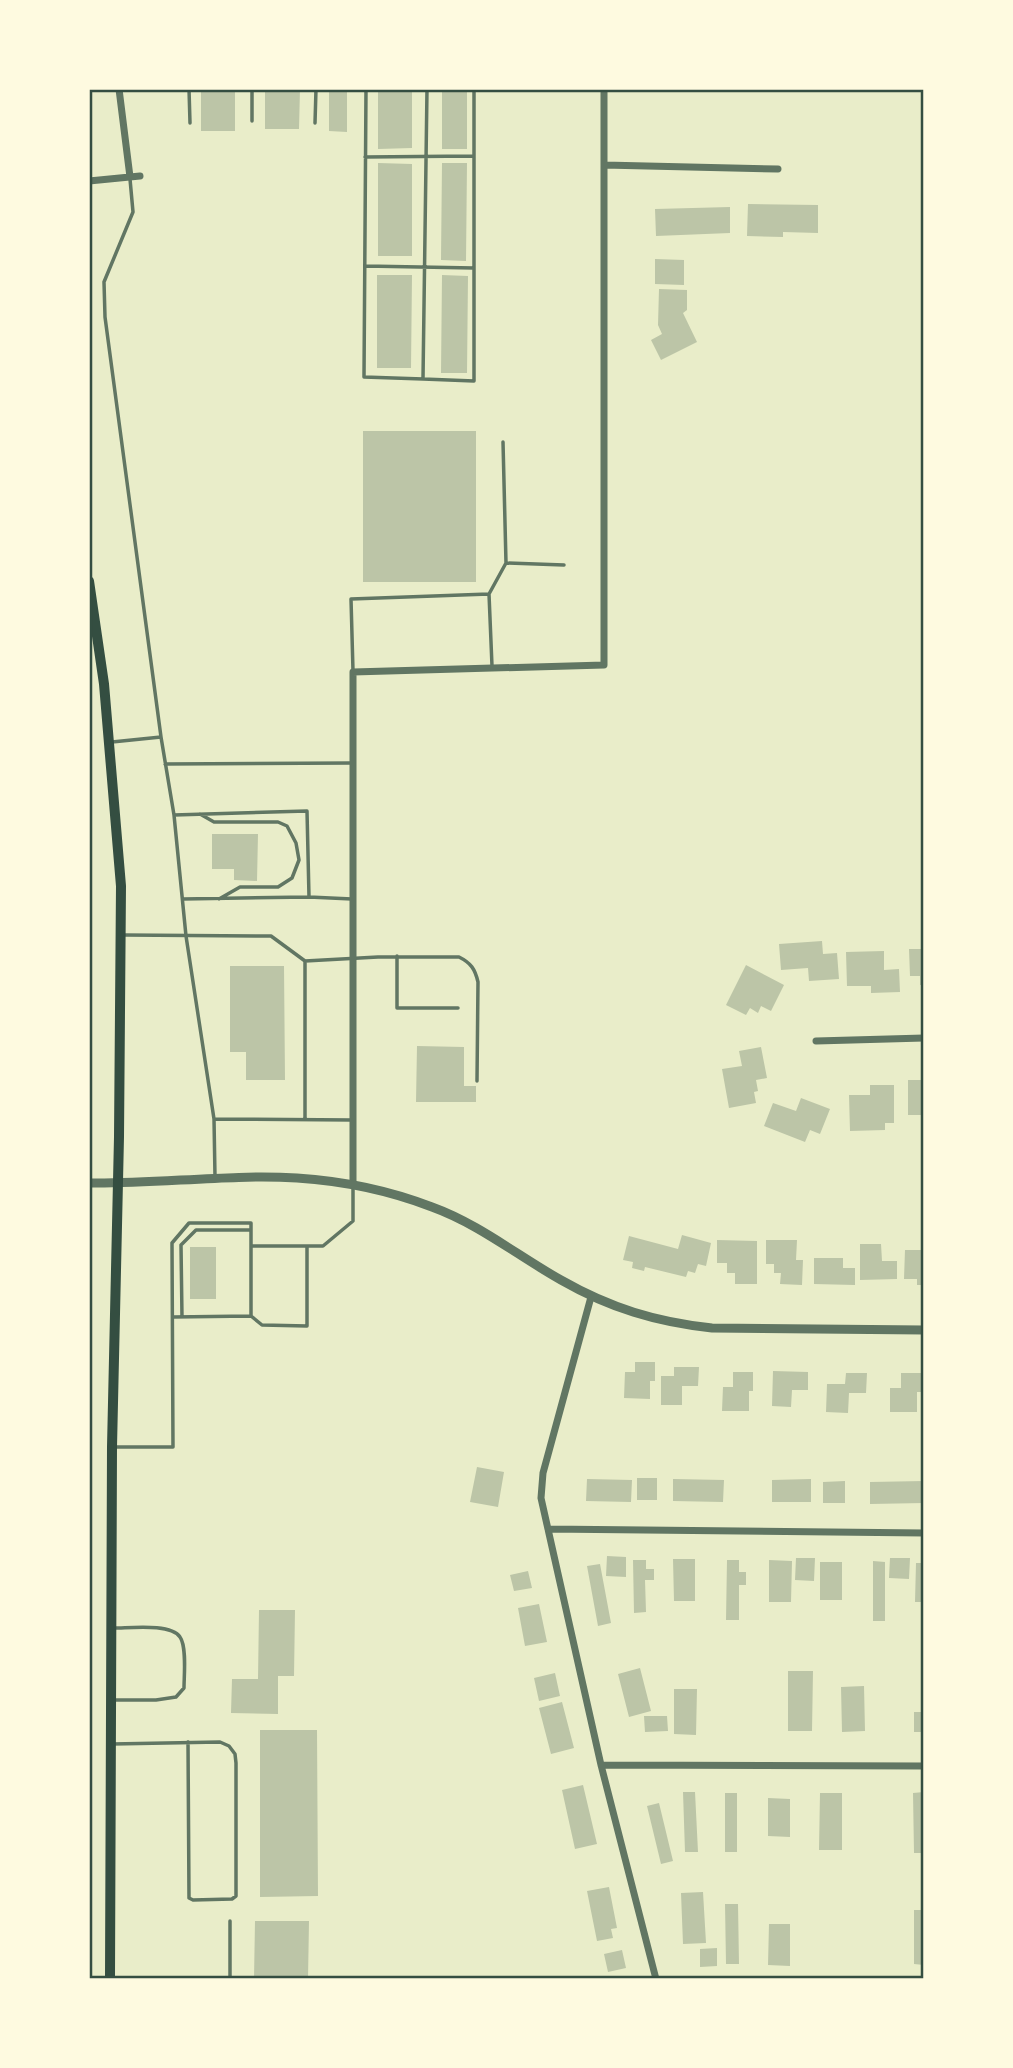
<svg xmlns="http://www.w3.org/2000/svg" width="1013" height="2068" font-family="Ubuntu,sans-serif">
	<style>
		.building { fill: #bcc5a7 }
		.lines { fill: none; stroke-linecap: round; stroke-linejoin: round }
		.service { stroke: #617663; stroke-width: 3.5 }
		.minor { stroke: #617663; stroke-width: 7 }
		.tertiary { stroke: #617663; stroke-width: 9 }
		.primary { stroke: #344e41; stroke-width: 10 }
		.neatline { fill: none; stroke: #344e41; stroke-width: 2.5 }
	</style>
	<rect width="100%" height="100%" fill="#e9edc9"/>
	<path class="building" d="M 201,89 L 235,89 L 235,131 L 201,131 Z
		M 265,89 L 300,89 L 299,129 L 265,129 Z
		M 329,89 L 347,89 L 347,132 L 329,131 Z
		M 378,89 L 412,89 L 412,148 L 378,149 Z
		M 442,89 L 467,89 L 467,149 L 442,149 Z
		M 378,163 L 412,164 L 412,256 L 378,256 Z
		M 442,163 L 467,163 L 466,261 L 441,260 Z
		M 748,204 L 818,205 L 818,233 L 783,232 L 783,237 L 747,236 Z
		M 730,207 L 730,233 L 656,236 L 655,209 Z
		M 655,259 L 684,260 L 684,285 L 655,284 Z
		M 377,275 L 412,275 L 411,368 L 377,368 Z
		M 442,275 L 468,276 L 467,373 L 441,373 Z
		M 659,289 L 687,290 L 687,310 L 683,313 L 697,342 L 661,360 L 651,340 L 662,334 L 658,325 Z
		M 363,431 L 476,431 L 476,582 L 363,582 Z
		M 212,834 L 258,834 L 257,881 L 234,880 L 234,869 L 212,869 Z
		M 822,941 L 823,954 L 837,953 L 839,979 L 809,981 L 808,968 L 781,970 L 779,944 Z
		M 909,949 L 924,949 L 924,985 L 920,985 L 920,976 L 910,976 Z
		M 884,951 L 884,970 L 899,969 L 900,992 L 871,993 L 871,986 L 847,986 L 846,952 Z
		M 746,965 L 784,985 L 771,1011 L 761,1006 L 758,1013 L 750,1008 L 746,1015 L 726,1005 Z
		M 230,966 L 284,966 L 285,1080 L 246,1080 L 246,1052 L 230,1052 Z
		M 417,1046 L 464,1047 L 464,1086 L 476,1086 L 476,1102 L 416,1102 Z
		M 761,1047 L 767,1078 L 756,1080 L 758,1091 L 754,1092 L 756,1103 L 729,1108 L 722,1069 L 742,1066 L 739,1051 Z
		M 908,1080 L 924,1080 L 924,1115 L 908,1115 Z
		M 870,1085 L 894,1085 L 894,1123 L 885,1123 L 885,1130 L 850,1131 L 849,1095 L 870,1095 Z
		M 801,1098 L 830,1109 L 820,1134 L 810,1130 L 805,1142 L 764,1126 L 773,1103 L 796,1111 Z
		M 682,1235 L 711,1243 L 706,1266 L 698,1264 L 695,1273 L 688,1271 L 686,1277 L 645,1267 L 644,1271 L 632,1268 L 633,1262 L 623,1260 L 629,1236 L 678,1249 Z
		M 717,1240 L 757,1241 L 757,1284 L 735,1284 L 735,1273 L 727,1273 L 727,1263 L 717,1263 Z
		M 766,1240 L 797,1240 L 796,1260 L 803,1260 L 802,1285 L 780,1284 L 781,1273 L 774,1273 L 774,1264 L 766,1264 Z
		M 860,1244 L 881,1244 L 882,1261 L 897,1261 L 897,1279 L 860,1280 Z
		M 190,1247 L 216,1247 L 216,1299 L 190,1299 Z
		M 905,1250 L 924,1250 L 924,1285 L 917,1285 L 917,1279 L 904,1279 Z
		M 814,1258 L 843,1258 L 843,1268 L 855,1268 L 855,1285 L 814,1284 Z
		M 635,1362 L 655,1362 L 655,1381 L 650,1381 L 650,1399 L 624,1398 L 625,1372 L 635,1372 Z
		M 674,1367 L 699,1367 L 698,1386 L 682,1386 L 682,1405 L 661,1405 L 661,1376 L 674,1376 Z
		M 773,1371 L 808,1372 L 808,1390 L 792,1390 L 791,1407 L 772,1406 Z
		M 733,1372 L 753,1372 L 753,1391 L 749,1391 L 749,1411 L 722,1411 L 723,1387 L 733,1387 Z
		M 846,1373 L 867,1373 L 866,1393 L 849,1393 L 848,1413 L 826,1412 L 827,1384 L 845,1384 Z
		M 901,1373 L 922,1373 L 921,1392 L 917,1392 L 917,1412 L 890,1412 L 890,1388 L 901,1388 Z
		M 477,1467 L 504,1472 L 498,1507 L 470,1502 Z
		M 637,1478 L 657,1478 L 657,1500 L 637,1500 Z
		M 587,1479 L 632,1480 L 631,1502 L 586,1501 Z
		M 673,1479 L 724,1480 L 723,1502 L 673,1501 Z
		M 811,1479 L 811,1502 L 772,1502 L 772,1480 Z
		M 845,1481 L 845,1503 L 823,1503 L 823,1482 Z
		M 924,1481 L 924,1503 L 870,1504 L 870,1482 Z
		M 607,1556 L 626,1557 L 626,1577 L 606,1576 Z
		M 796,1558 L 815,1558 L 814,1581 L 795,1580 Z
		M 890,1558 L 910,1558 L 909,1579 L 889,1578 Z
		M 673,1559 L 695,1559 L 695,1601 L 674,1601 Z
		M 633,1560 L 646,1560 L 646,1569 L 654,1569 L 654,1580 L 645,1580 L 646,1612 L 634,1613 Z
		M 727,1560 L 739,1560 L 739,1572 L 746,1572 L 746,1585 L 739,1585 L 739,1620 L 726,1620 Z
		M 769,1560 L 792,1561 L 791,1602 L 769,1602 Z
		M 873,1561 L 885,1562 L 885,1621 L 873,1621 Z
		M 820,1562 L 842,1562 L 842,1600 L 820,1600 Z
		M 916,1563 L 924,1563 L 924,1602 L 915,1602 Z
		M 600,1564 L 611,1623 L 598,1626 L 587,1566 Z
		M 528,1571 L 532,1588 L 514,1591 L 510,1575 Z
		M 539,1604 L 547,1642 L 525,1646 L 518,1608 Z
		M 259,1610 L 295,1610 L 294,1676 L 278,1676 L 278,1714 L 231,1713 L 232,1679 L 258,1679 Z
		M 640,1668 L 651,1711 L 629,1717 L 618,1674 Z
		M 788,1671 L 813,1671 L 812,1731 L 788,1731 Z
		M 555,1673 L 560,1696 L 539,1701 L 534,1678 Z
		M 864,1686 L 865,1731 L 842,1732 L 841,1687 Z
		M 674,1689 L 697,1689 L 696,1735 L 674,1734 Z
		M 562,1702 L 574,1748 L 551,1754 L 539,1708 Z
		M 914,1712 L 924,1712 L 924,1732 L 914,1732 Z
		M 644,1716 L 667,1716 L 668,1731 L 645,1732 Z
		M 260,1730 L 317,1730 L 318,1896 L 260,1897 Z
		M 583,1785 L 597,1844 L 575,1849 L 562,1790 Z
		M 683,1792 L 695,1792 L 698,1852 L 685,1852 Z
		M 924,1792 L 924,1853 L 914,1853 L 913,1793 Z
		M 725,1793 L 737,1793 L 737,1852 L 725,1852 Z
		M 820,1793 L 842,1793 L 842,1850 L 819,1850 Z
		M 768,1798 L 790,1799 L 790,1837 L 768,1836 Z
		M 659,1803 L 673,1861 L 661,1864 L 647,1806 Z
		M 609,1887 L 617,1928 L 611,1929 L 613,1938 L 597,1941 L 587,1891 Z
		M 703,1892 L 706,1943 L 683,1944 L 681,1893 Z
		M 725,1904 L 738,1904 L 739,1964 L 726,1964 Z
		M 914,1910 L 924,1910 L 924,1965 L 914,1964 Z
		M 255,1921 L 309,1921 L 308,1979 L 254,1979 Z
		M 769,1924 L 790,1924 L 790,1966 L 768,1965 Z
		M 717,1948 L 717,1966 L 700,1967 L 700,1949 Z
		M 622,1950 L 626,1968 L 608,1972 L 604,1954 Z"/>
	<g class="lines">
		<path class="service" d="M 189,89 L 190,123
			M 366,89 L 364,377 L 423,379 L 427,89
			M 252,121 L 252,89
			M 315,123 L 316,89
			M 365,157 L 474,156
			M 130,179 L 133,212 L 104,282 L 105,317 L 161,737
			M 365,266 L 474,268
			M 423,379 L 474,381 L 474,89
			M 503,442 L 506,563 L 564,565
			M 489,594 L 506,563
			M 353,671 L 351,599 L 489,594 L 492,666
			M 112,742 L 161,737 L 174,815 L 186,936 L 214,1119 L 215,1177
			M 165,764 L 352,763
			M 200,814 L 214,822 L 278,822 L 287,826 L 296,843 L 299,860 L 292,878 L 278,887 L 240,887 L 219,899
			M 174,815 L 307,811 L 309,897
			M 183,899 L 309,897 L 352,899
			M 124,935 L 271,936 L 305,961 L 378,957 L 459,957 C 471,963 475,969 478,982 L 477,1081
			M 397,956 L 397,1008 L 458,1008
			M 305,961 L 305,1119
			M 214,1119 L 352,1120
			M 251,1246 L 323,1246 L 353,1221 L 353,1187
			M 173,1317 L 251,1316 L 262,1325 L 307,1326 L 307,1247
			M 182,1317 L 181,1245 L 196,1230 L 251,1230
			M 114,1447 L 173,1447 L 172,1243 L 189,1223 L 251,1223 L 251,1316
			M 113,1700 L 156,1700 L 176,1697 L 184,1688 C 184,1676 187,1647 180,1637 C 171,1623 130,1628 114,1628
			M 112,1744 L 220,1742 L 229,1746 L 235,1754 L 236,1763 L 236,1896 L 232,1899 L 193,1900 L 189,1898 L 188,1742
			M 230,1921 L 230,1979"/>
		<path class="minor" d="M 119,89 L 130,177
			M 604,165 L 778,169
			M 89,181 L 140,176
			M 816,1041 L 924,1038
			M 353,1185 L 353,672 L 604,665 L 604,89
			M 591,1297 L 543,1473 L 541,1498 L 601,1765 L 656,1979
			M 548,1529 L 924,1533
			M 601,1765 L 924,1766"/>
		<path class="tertiary" d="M 89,1183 C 158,1184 228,1174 297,1178 C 343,1181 388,1190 432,1207 C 479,1224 518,1256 561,1280 C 610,1308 656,1322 712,1328 L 924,1330"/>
		<path class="primary" d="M 89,581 L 104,684 L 121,886 L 119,1137 L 112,1447 L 110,1979"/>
	</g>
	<rect width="1013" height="2068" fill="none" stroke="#fefae0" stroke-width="182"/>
	<rect x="91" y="91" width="831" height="1886" class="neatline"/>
</svg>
